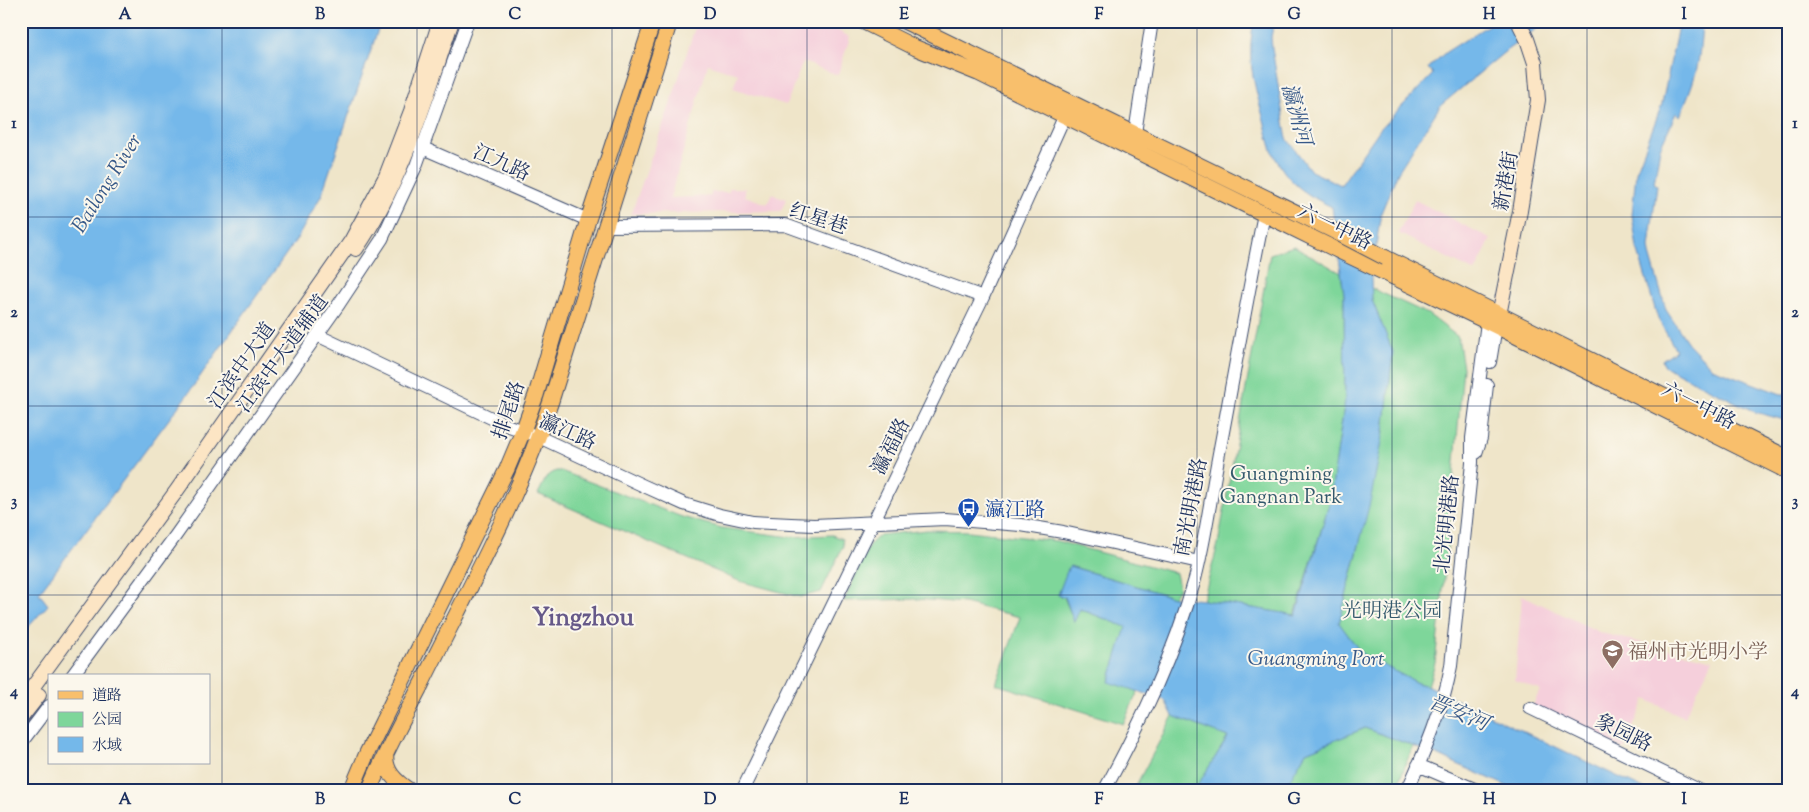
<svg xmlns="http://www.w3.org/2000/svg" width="1809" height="812" font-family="'Sorts Mill Goudy','Noto Serif SC',serif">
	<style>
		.built { fill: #f5cfdb }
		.green { fill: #7ed69a; stroke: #4c827c }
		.water { fill: #74b8ea; stroke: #4874a4 }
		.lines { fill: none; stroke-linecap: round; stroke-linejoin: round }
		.tertiary-casing { stroke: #3b4a6e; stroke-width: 14 }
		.secondary-casing { stroke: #3b4a6e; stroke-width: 16 }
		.primary-casing { stroke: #3b4a6e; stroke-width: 17 }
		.tertiary { stroke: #fff; stroke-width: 12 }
		.secondary { stroke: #fce5c4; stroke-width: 14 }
		.primary { stroke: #f8bf6c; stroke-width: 15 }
		.primary-bridge-casing { stroke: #3b4a6e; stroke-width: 17; stroke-linecap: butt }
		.primary-bridge { stroke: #f8bf6c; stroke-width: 15 }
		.grid { fill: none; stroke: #1b2f5e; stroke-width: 1; stroke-opacity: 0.55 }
		.labels { text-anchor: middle; stroke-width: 4; stroke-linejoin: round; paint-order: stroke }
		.street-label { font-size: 20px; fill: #1b2f5e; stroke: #fbf7ec }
		.park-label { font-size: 20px; fill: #34596d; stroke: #fbf7ec }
		.transit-label { font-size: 20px; fill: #164399; stroke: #fbf7ec; text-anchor: start }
		.education-label { font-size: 20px; fill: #785e54; stroke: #fbf7ec; text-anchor: start }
		.water-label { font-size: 21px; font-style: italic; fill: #365888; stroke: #fbf7ec }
		.district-label { font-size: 25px; font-weight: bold; fill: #665989; stroke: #fbf7ec }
		.neatline { fill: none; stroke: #1b2f5e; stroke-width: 2 }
		.grid-label { font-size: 16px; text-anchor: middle; font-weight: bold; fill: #1b2f5e }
	</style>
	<rect width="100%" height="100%" fill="#fbf7ec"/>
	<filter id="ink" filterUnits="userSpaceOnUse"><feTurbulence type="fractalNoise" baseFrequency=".02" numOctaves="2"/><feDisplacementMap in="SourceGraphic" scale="10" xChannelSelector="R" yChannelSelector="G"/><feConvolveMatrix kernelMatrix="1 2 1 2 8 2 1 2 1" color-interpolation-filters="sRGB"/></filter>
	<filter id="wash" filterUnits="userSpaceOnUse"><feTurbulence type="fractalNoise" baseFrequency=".0096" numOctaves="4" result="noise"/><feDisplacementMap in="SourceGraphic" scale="20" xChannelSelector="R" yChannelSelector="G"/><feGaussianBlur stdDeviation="1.12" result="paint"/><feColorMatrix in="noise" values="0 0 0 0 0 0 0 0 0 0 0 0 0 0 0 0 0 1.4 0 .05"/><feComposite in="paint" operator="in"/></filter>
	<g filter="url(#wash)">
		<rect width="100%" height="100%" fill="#efe5c9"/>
		<path class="built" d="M 697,21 L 819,21 L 850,37 L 838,75 L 803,62 L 786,105 L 733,88 L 738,74 L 708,64 L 670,198 L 711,196 L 711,192 L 729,192 L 729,188 L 745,188 L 745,196 L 767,204 L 772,194 L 786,199 L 781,211 L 631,214 L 670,105 Z
			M 1415,200 L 1491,239 L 1475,272 L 1398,233 Z
			M 1522,595 L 1601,633 L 1713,660 L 1684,717 L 1645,699 L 1624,749 L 1531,710 L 1540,690 L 1515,680 Z"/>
		<path class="green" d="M 1788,102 L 1788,149 L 1785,148 C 1779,133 1784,118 1788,102 Z
			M 1294,246 L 1341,273 L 1344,294 L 1345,400 L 1330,501 L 1295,615 L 1203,600 L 1218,544 L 1270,254 Z
			M 1371,288 L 1428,314 L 1458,337 L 1463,368 L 1449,532 L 1435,663 L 1428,686 L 1417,683 L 1362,654 L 1339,623 L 1357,554 L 1384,431 L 1393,352 L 1372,300 Z
			M 556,471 L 561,471 L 682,517 L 722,528 L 791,537 L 832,535 L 842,539 L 843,546 L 821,592 L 800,597 L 739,581 L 538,494 L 547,476 Z
			M 927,530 L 969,531 L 1057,541 L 1176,573 L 1179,588 L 1173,597 L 1070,566 L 1058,595 L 1064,597 L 1074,621 L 1079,609 L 1127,627 L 1109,681 L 1138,691 L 1123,724 L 996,684 L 1020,617 L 964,603 L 917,599 L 844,601 L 869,545 L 880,535 Z
			M 1173,716 L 1228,737 L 1194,791 L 1133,791 Z
			M 1365,728 L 1413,746 L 1395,791 L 1283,791 L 1306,752 Z"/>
		<path class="water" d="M 21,21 L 381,21 L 321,196 L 298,237 L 187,395 L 39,593 L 48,605 L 21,635 Z
			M 1254,21 L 1274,21 L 1271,37 L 1272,48 L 1286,134 L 1288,140 L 1311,171 L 1341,185 L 1380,129 L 1433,74 L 1428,68 L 1446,52 L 1495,21 L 1550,21 L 1543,24 L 1507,50 L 1440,106 L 1398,172 L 1381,213 L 1371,278 L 1372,300 L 1393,352 L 1384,431 L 1370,502 L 1339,623 L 1362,654 L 1417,683 L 1428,686 L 1648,791 L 1518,791 L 1437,755 L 1365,728 L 1306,752 L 1283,791 L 1194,791 L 1228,737 L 1173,716 L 1165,700 L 1109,682 L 1126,627 L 1080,609 L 1074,622 L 1065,597 L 1058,595 L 1069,566 L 1173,597 L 1203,600 L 1296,615 L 1330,501 L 1345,400 L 1344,294 L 1332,207 C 1309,196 1292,186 1279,164 C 1270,151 1268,135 1264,120 C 1254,84 1246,59 1254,21 Z
			M 1679,21 L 1702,21 C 1701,38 1700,56 1696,72 C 1692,87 1686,101 1680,116 L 1676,113 L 1660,148 L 1654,183 L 1657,185 L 1649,247 L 1650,254 L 1666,310 L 1688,343 L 1712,368 L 1781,394 L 1788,394 L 1788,421 L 1755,412 L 1664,366 L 1662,360 L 1676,350 L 1658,319 L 1637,248 L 1632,215 L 1636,172 L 1662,104 Z"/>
	</g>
	<g filter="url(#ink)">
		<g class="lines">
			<defs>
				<path id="tertiary" d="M 1135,133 L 1152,21
					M 416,145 L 588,220
					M 605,226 L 785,225 L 983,297
					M 317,335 L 504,424 L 539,437 L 644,486 L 684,504 L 720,515 L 753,522 L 791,524 L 814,525 L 945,519 L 1021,525 L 1063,532 L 1199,562
					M 1490,362 L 1496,326
					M 1476,453 L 1481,438 L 1487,385
					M 72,676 L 176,535 L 339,304 L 382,239 L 416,166 L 468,21
					M 1530,708 L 1701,791
					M 21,743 L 49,706
					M 1418,765 L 1479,791
					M 742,791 L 983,297 L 1065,115
					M 1104,791 C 1141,723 1174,654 1195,579 C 1205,541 1210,502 1217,464 C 1233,380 1247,297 1264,214
					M 1407,791 C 1425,751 1443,710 1451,666 L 1472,463 L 1472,438 L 1487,322"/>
				<path id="secondary" d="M 356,249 C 403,181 425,100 452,21
					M 1499,315 L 1520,211 L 1538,100 L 1535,63 L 1527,39 L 1518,21
					M 21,703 L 175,493 L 351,241 L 386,176 L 411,111 L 440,21
					M 21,718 L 39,695"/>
				<path id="primary" d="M 862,21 L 916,48 L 978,73 L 1335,249 L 1496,326 L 1781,468 L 1788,473
					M 904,21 L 1336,232
					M 1386,258 L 1788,458
					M 386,753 C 384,771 395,781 410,791
					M 351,791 L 367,753 L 507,469 L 523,431 L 536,395 L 588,220 L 653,21
					M 369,791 C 384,754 403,720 421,685 C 467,592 518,500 551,401 L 670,21"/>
			</defs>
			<use href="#tertiary" class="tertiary-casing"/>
			<use href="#secondary" class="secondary-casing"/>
			<use href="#primary" class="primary-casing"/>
			<use href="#tertiary" class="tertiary"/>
			<use href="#secondary" class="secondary"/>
			<use href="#primary" class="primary"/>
			<defs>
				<path id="primary-bridge" d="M 1336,232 L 1386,258"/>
			</defs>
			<use href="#primary-bridge" class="primary-bridge-casing"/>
			<use href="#primary-bridge" class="primary-bridge"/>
		</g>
	</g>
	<path class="grid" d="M 222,21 L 222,791M 417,21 L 417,791M 612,21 L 612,791M 807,21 L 807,791M 1002,21 L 1002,791M 1197,21 L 1197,791M 1392,21 L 1392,791M 1587,21 L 1587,791M 21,217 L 1788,217M 21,406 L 1788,406M 21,595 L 1788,595"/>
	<defs>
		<symbol id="bus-pin" viewBox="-11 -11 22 30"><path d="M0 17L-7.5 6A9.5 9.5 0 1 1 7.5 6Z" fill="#1a4fb4" stroke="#fbf7ec"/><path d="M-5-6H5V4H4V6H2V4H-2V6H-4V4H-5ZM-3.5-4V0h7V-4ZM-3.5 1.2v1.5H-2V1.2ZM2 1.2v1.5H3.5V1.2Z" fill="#fff"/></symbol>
		<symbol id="school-pin" viewBox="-11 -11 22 30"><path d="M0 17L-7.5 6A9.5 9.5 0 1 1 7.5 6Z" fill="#8d6e63" stroke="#fbf7ec"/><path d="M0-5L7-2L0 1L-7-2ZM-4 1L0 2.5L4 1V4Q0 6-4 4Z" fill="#fff"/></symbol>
	</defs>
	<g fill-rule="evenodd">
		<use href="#bus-pin" x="956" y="496" width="25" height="34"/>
		<use href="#school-pin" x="1600" y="638" width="25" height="34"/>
	</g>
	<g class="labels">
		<g class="street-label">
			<text transform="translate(502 162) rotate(24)" y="7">江九路</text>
			<text transform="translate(1505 181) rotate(-80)" y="7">新港街</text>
			<text transform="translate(819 218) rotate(18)" y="7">红星巷</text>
			<text transform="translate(1335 226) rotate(26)" y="7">六一中路</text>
			<text transform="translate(282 353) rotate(-54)" y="7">江滨中大道辅道</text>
			<text transform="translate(241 365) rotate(-55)" y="7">江滨中大道</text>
			<text transform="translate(1699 405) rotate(27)" y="7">六一中路</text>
			<text transform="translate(508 410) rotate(-71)" y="7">排尾路</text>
			<text transform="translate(568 431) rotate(24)" y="7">瀛江路</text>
			<text transform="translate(890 446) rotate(-63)" y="7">瀛福路</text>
			<text transform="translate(1190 507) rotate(-79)" y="7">南光明港路</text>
			<text transform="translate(1446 524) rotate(-84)" y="7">北光明港路</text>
			<text transform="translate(1624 732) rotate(26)" y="7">象园路</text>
		</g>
		<g class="park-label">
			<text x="1281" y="480">Guangming<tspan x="1281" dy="23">Gangnan Park</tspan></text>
			<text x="1392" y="617">光明港公园</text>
		</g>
		<g class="transit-label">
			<text x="985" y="516">瀛江路</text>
		</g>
		<g class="education-label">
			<text x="1628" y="658">福州市光明小学</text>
		</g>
		<g class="water-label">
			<text transform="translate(1297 114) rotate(75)" y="7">瀛洲河</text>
			<text transform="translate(106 183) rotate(-58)" y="7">Bailong River</text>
			<text x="1316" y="665">Guangming Port</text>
			<text transform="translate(1459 712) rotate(23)" y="7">晋安河</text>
		</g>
		<g class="district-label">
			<text x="583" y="625">Yingzhou</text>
		</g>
	</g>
	<rect width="1809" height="812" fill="none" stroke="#fbf7ec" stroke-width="55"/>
	<rect x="48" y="674" width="162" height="90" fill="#fbf7ec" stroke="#a1a7b3"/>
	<rect x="58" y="691" width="25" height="8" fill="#f8bf6c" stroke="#a1a7b3"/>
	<text x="92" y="700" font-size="15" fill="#1b2f5e">道路</text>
	<rect x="58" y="712" width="25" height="15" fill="#7ed69a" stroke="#a1a7b3"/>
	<text x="92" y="724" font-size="15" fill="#1b2f5e">公园</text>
	<rect x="58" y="737" width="25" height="15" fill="#74b8ea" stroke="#a1a7b3"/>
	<text x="92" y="750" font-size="15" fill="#1b2f5e">水域</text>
	<rect x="28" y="28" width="1754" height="756" class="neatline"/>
	<g class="grid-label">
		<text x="125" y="19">A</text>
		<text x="320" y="19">B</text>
		<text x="515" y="19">C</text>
		<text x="710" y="19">D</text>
		<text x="904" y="19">E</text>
		<text x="1099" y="19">F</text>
		<text x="1294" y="19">G</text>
		<text x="1489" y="19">H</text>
		<text x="1684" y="19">I</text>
		<text x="14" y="128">1</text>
		<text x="1795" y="128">1</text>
		<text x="14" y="317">2</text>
		<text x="1795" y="317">2</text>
		<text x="14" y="506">3</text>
		<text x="1795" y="506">3</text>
		<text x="14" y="696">4</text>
		<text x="1795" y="696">4</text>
		<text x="125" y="804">A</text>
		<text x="320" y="804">B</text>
		<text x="515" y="804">C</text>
		<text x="710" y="804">D</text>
		<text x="904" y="804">E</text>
		<text x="1099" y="804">F</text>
		<text x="1294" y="804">G</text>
		<text x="1489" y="804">H</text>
		<text x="1684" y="804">I</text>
	</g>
</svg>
